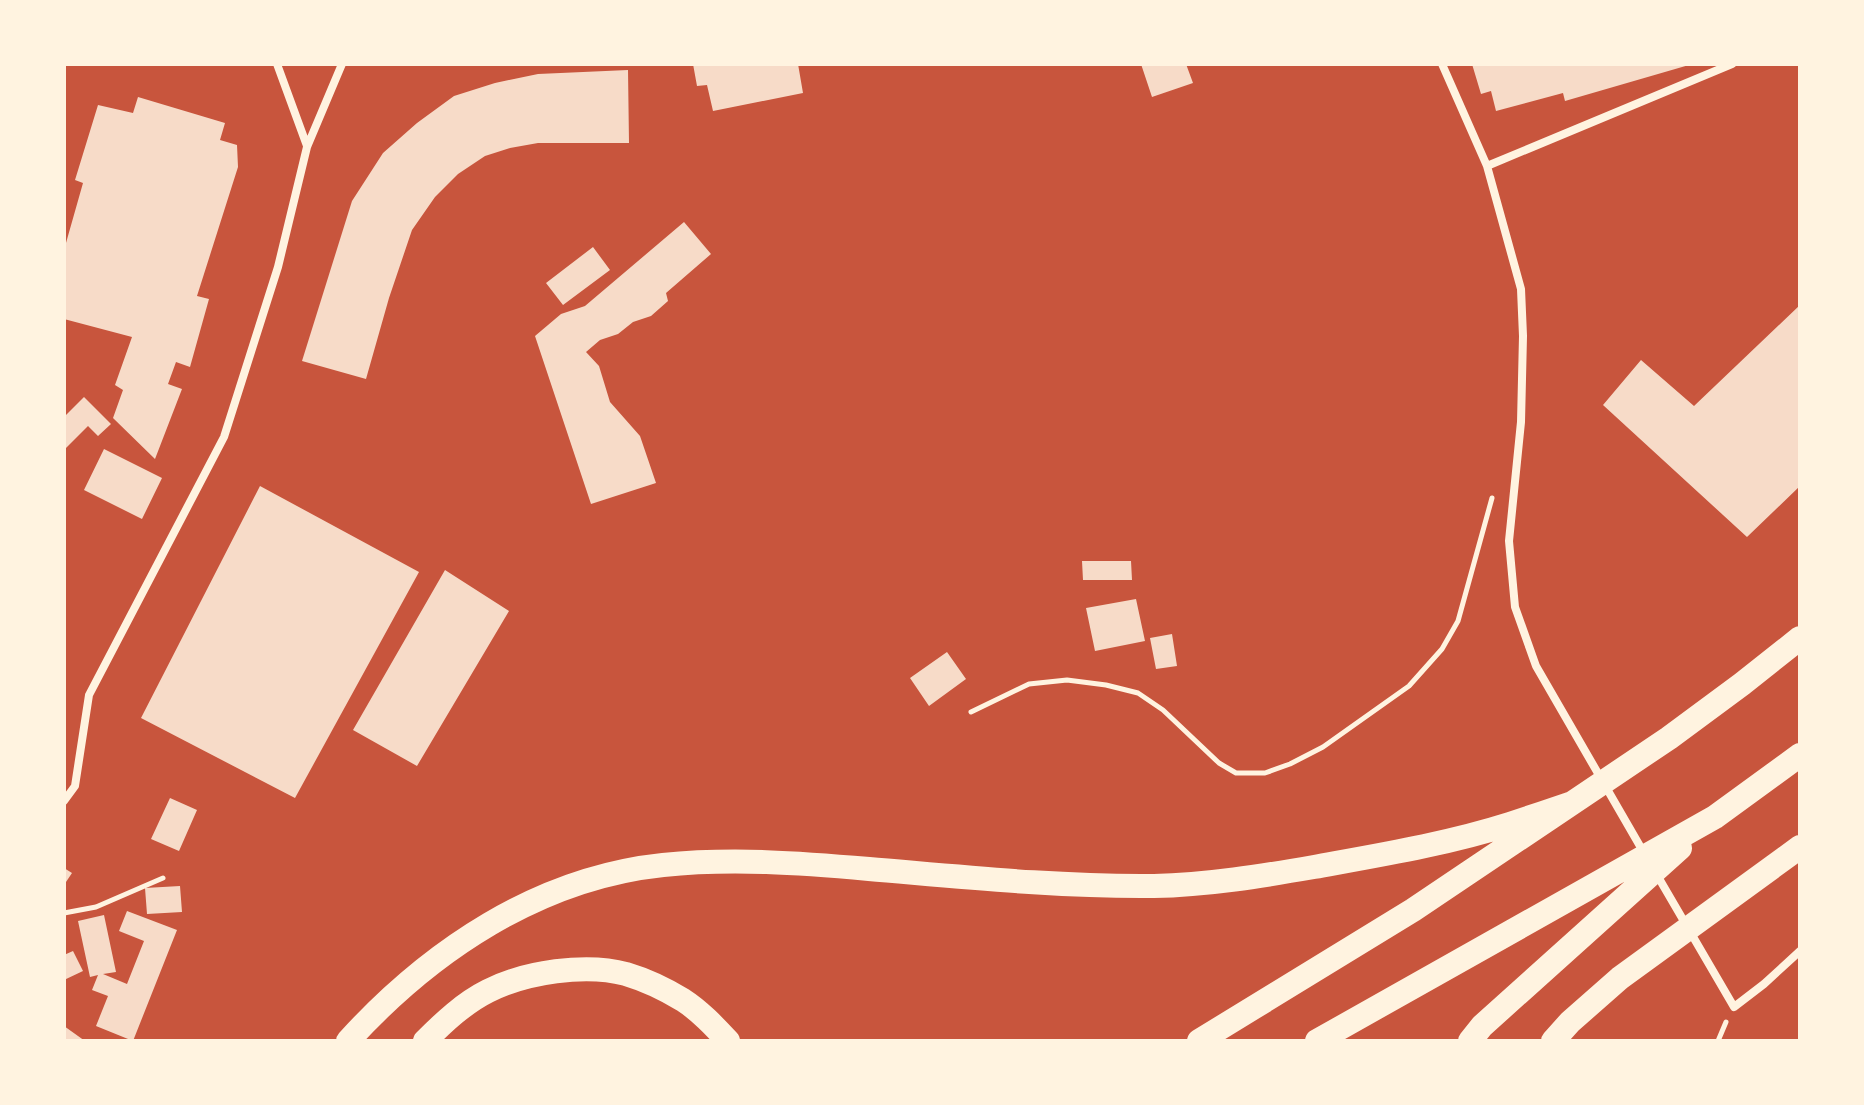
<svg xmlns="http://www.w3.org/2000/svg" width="1864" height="1105" font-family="Manrope,sans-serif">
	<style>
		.building { fill: #f7dbc8 }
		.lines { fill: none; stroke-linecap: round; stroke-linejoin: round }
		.path { stroke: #fff3e0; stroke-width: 5 }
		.minor { stroke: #fff3e0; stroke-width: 8 }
		.motorway { stroke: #fff3e0; stroke-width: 24 }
	</style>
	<rect width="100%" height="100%" fill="#c8553d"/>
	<path class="building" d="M 693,64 L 798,64 L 803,93 L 713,111 L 707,85 L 697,86 Z
		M 1141,64 L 1186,64 L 1193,83 L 1152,97 Z
		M 1472,64 L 1689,64 L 1689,65 L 1565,101 L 1563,93 L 1496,111 L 1491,91 L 1481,94 Z
		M 628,70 L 629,143 L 538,143 L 510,148 L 485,156 L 458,174 L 435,197 L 412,230 L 389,298 L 366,379 L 302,361 L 352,201 L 383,153 L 417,123 L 454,96 L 495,83 L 538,74 Z
		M 138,97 L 225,123 L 220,140 L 237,145 L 238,167 L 197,296 L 209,299 L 190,367 L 176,362 L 168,384 L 182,389 L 155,459 L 113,418 L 123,390 L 115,385 L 132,337 L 64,319 L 64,250 L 83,183 L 75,180 L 98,105 L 133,113 Z
		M 684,222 L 711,254 L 666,293 L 668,301 L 651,316 L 633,322 L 618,334 L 600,340 L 586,352 L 599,366 L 610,402 L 640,436 L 656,483 L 591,504 L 535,336 L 561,314 L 585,306 Z
		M 593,247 L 610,270 L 563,305 L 546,283 Z
		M 1800,305 L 1800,486 L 1747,537 L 1603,405 L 1641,360 L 1694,406 Z
		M 84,397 L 111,424 L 98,436 L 88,426 L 64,450 L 64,417 Z
		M 104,449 L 162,478 L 142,519 L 84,490 Z
		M 260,486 L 419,572 L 295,798 L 141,718 Z
		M 1082,561 L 1131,561 L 1132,580 L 1083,580 Z
		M 445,570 L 509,611 L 417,766 L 353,730 Z
		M 1136,599 L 1145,641 L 1095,651 L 1086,608 Z
		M 1172,634 L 1177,666 L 1156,669 L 1150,638 Z
		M 947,652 L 966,679 L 929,706 L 910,678 Z
		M 170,798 L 197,810 L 179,851 L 151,839 Z
		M 64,868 L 72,873 L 64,885 Z
		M 180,886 L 182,912 L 147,914 L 145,888 Z
		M 127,911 L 177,930 L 133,1041 L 96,1026 L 108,996 L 92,990 L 98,975 L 90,977 L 78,921 L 104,915 L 116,972 L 103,974 L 127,984 L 144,941 L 119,931 Z
		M 73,951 L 83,971 L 64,980 L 64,955 Z
		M 64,1026 L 85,1041 L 64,1041 Z"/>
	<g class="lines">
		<path class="path" d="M 971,712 L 1029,684 L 1067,680 L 1106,685 L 1138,693 L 1163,710 L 1219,763 L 1236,773 L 1265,773 L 1290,764 L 1323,747 L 1409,686 L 1442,649 L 1458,621 L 1492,498
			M 64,913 L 96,907 L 163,878
			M 1718,1041 L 1726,1022"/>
		<path class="minor" d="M 277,64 L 307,146
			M 1442,64 L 1487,166 L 1521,289 L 1523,336 L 1521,422 L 1509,541 L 1515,607 L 1536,666 L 1644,853
			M 1487,166 L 1732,64
			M 64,801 L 75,786 L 89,695 L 224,437 L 278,267 L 307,147 L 342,64
			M 1657,875 L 1734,1007 L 1764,984 L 1800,951"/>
		<path class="motorway" d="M 348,1041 C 430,951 538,878 663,865 C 732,858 801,863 869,869 C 964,877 1059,887 1154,886 C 1207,885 1262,876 1314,867 C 1380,855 1447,844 1510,824 C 1531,817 1551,810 1572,803
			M 425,1041 C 444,1022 464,1003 488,991 C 525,972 586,963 626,974 C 646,980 665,989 683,1000 C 700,1011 714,1026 728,1041
			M 1199,1041 L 1413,910 L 1669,738 L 1742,684 L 1800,638
			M 1317,1041 L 1715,817 L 1800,755
			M 1470,1041 L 1482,1026 L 1680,848
			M 1553,1041 L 1570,1022 L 1620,978 L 1800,847"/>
	</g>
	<rect width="1864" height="1105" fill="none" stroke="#fff3e0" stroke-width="132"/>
</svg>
